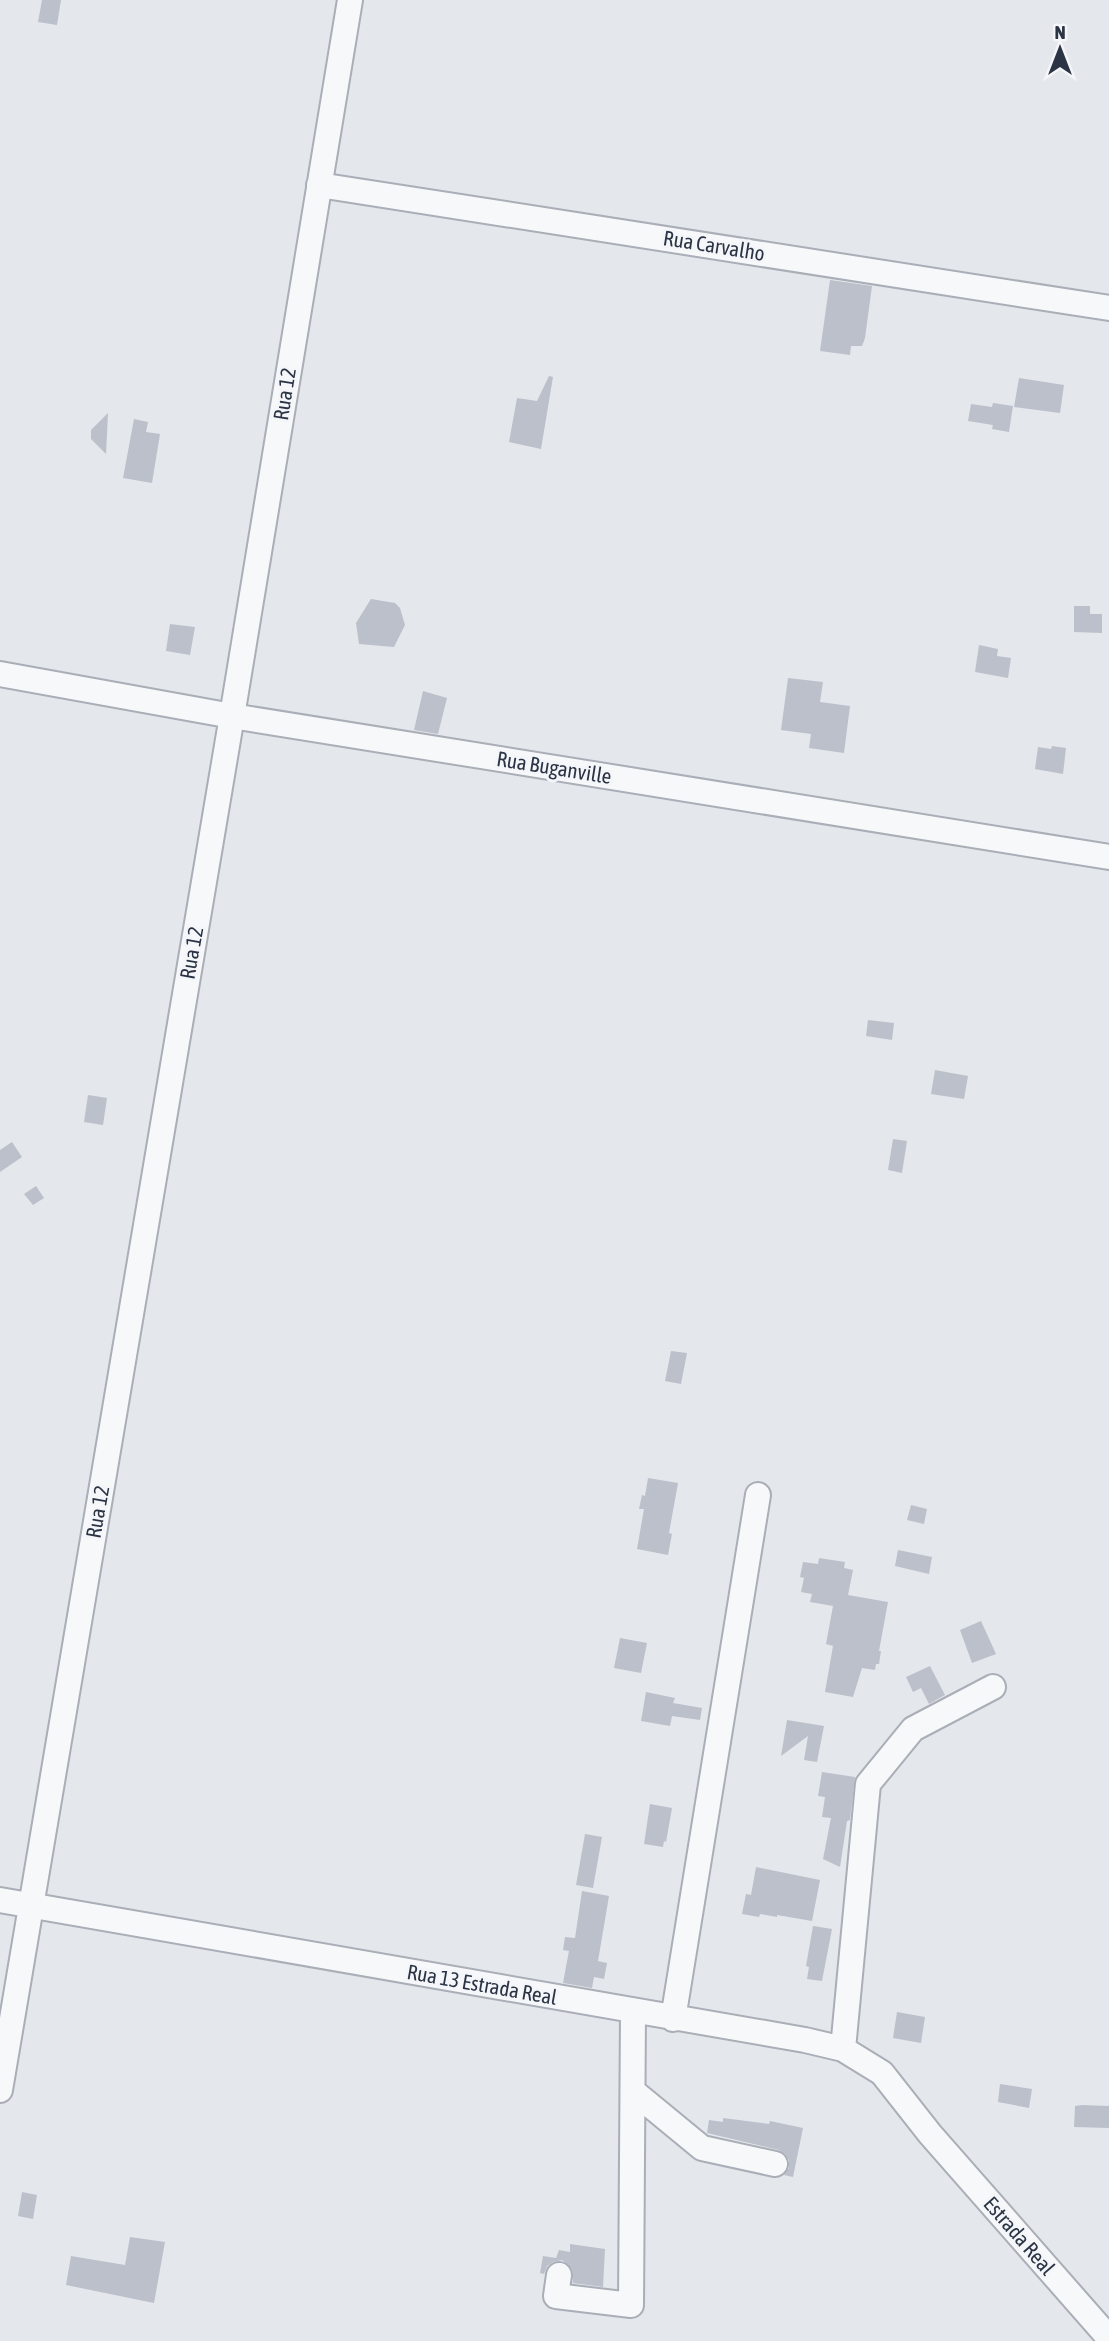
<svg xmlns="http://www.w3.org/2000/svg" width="1109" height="2341" font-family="'Asap Condensed',sans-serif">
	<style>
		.building { fill: #bbc0ca }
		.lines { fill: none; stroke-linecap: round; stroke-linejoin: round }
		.minor-casing { stroke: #a9aeb7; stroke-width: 28 }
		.minor { stroke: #f7f8fa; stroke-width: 24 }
		.labels { text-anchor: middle; stroke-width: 6; stroke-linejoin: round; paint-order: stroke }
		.street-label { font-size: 21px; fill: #2b3445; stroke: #f4f6f9 }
	</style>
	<rect width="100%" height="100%" fill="#e4e7ec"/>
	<path class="building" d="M 42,0 L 61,0 L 57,25 L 38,22 Z
		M 830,280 L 872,286 L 865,338 L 862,346 L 851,346 L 850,355 L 820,351 Z
		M 549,376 L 553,377 L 541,449 L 509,442 L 517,398 L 537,401 Z
		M 1019,378 L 1064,385 L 1060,413 L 1014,407 Z
		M 993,403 L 1013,406 L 1009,432 L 992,429 L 993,425 L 968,421 L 971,404 L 992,407 Z
		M 108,413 L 106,454 L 91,439 L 91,430 Z
		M 134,419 L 148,422 L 146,432 L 160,434 L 152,483 L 123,478 Z
		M 371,599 L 395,603 L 400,608 L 405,625 L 394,647 L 359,644 L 356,623 Z
		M 1074,606 L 1090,606 L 1090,614 L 1102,614 L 1102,633 L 1074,632 Z
		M 170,624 L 195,627 L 190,655 L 166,651 Z
		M 979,645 L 998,649 L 997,656 L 1011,658 L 1008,678 L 975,672 Z
		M 788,678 L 823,682 L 820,702 L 850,706 L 844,753 L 809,748 L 811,734 L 781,730 Z
		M 423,691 L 447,698 L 438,734 L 414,730 Z
		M 1052,746 L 1066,748 L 1063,774 L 1035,769 L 1038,747 L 1051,749 Z
		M 868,1020 L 894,1023 L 892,1040 L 866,1036 Z
		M 935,1070 L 968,1076 L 964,1099 L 931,1094 Z
		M 88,1095 L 107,1098 L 103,1125 L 84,1122 Z
		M 893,1139 L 907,1141 L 902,1173 L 888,1170 Z
		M 12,1142 L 22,1157 L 0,1172 L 0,1150 Z
		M 36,1186 L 44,1198 L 33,1205 L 24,1194 Z
		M 671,1351 L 687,1353 L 681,1384 L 665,1381 Z
		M 648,1478 L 678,1483 L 669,1533 L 672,1534 L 668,1555 L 637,1549 L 644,1509 L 639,1509 L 642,1495 L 645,1496 Z
		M 911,1505 L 927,1509 L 924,1524 L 907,1520 Z
		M 898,1550 L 932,1557 L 929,1574 L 895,1566 Z
		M 819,1558 L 845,1562 L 844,1568 L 853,1570 L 848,1595 L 888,1602 L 879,1651 L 881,1651 L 879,1664 L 876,1664 L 875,1670 L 862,1668 L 853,1697 L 825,1692 L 833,1646 L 826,1644 L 833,1606 L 810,1602 L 812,1594 L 801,1592 L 804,1578 L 800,1577 L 803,1562 L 818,1564 Z
		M 981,1621 L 996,1654 L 972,1663 L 960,1630 Z
		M 620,1638 L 647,1643 L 641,1673 L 614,1668 Z
		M 930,1666 L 945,1695 L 929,1704 L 921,1688 L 913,1692 L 906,1677 Z
		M 646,1692 L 675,1698 L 673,1703 L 702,1708 L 700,1720 L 672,1716 L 670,1726 L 641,1721 Z
		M 787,1720 L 824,1726 L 817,1762 L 804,1760 L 808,1736 L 781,1756 Z
		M 822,1772 L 855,1777 L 850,1820 L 847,1821 L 840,1867 L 823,1859 L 831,1818 L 822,1817 L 825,1797 L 818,1796 Z
		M 650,1804 L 672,1808 L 666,1842 L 664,1841 L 663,1847 L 644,1844 Z
		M 585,1834 L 602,1837 L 593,1888 L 576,1885 Z
		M 756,1867 L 820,1880 L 812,1921 L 777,1915 L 777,1917 L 760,1914 L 759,1917 L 742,1914 L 746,1894 L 751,1895 Z
		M 582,1891 L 609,1896 L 598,1961 L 607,1963 L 604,1979 L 594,1977 L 592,1988 L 563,1983 L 569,1951 L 563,1950 L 565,1937 L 575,1938 Z
		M 813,1926 L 832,1929 L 822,1981 L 807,1979 L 809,1967 L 806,1966 Z
		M 897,2012 L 925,2017 L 921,2043 L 893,2038 Z
		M 1000,2084 L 1032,2089 L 1029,2108 L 998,2102 Z
		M 1082,2105 L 1109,2106 L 1109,2128 L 1074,2127 L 1075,2106 Z
		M 723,2118 L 769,2124 L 770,2121 L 803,2128 L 793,2177 L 784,2175 L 789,2168 L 789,2160 L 785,2154 L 779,2150 L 707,2133 L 709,2120 L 723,2122 Z
		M 22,2192 L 37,2195 L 33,2219 L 18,2216 Z
		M 130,2237 L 165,2242 L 154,2303 L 66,2285 L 71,2256 L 125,2265 Z
		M 570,2244 L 605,2249 L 603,2287 L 573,2283 L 572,2269 L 562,2260 L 553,2262 L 547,2266 L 544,2274 L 540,2273 L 543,2256 L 556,2258 L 559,2250 L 570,2252 Z"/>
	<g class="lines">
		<defs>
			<path id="minor" d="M 319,185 L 1109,308
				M 0,674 L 232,716 L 1109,857
				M 0,1900 L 805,2040 L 843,2049 L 882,2073 L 930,2134 L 1109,2338
				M 673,2019 L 758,1495
				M 843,2049 L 868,1784 L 913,1729 L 993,1687
				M 0,2090 L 232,716 L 350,0
				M 634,2092 L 702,2148 L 775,2164
				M 559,2275 L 556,2296 L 631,2305 L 633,2012"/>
		</defs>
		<use href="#minor" class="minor-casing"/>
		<use href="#minor" class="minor"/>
	</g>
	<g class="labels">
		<g class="street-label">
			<text transform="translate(714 246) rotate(9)" y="7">Rua Carvalho</text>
			<text transform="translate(285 394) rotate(-81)" y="7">Rua 12</text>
			<text transform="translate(554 768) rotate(9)" y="7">Rua Buganville</text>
			<text transform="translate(192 953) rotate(-80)" y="7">Rua 12</text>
			<text transform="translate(98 1512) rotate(-80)" y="7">Rua 12</text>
			<text transform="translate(482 1985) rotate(10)" y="7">Rua 13 Estrada Real</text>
			<text transform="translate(1019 2236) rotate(49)" y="7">Estrada Real</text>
		</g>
	</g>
	<g transform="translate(1060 49)" stroke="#f4f6f9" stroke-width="5" paint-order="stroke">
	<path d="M0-5L12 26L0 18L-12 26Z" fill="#2b3445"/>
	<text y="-10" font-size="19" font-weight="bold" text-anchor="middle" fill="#2b3445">N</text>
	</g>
</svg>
